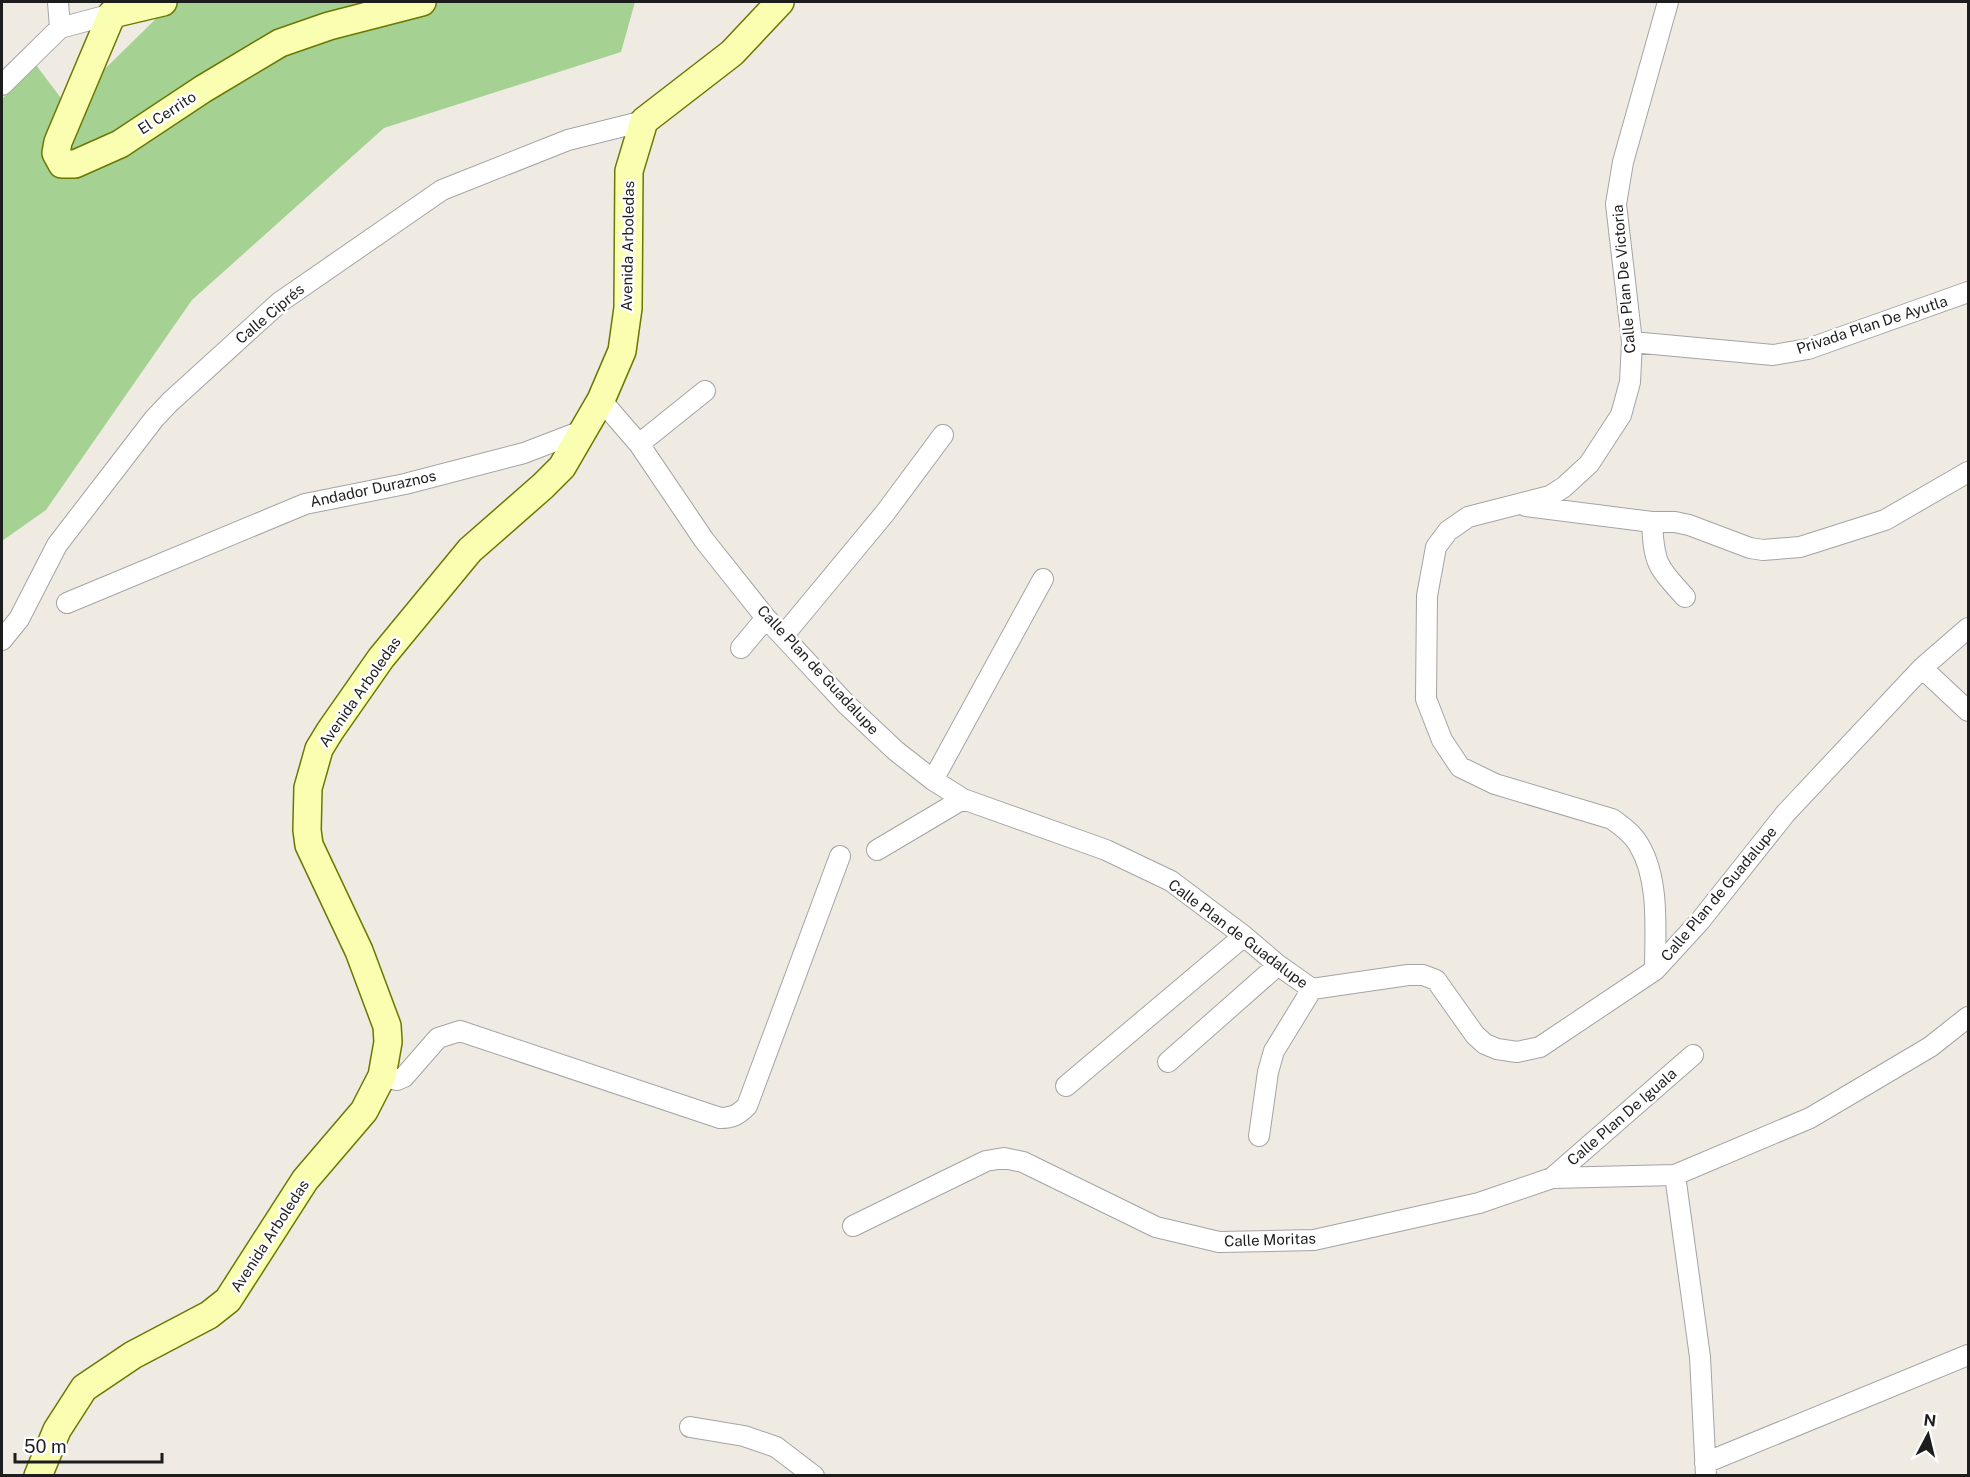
<svg xmlns="http://www.w3.org/2000/svg" width="1970" height="1477" font-family="'Public Sans',sans-serif">
	<style>
		.forest { fill: #a5d293 }
		.lines { fill: none; stroke-linecap: round; stroke-linejoin: round }
		.minor-casing { stroke: #a4a4a4; stroke-width: 22 }
		.secondary-casing { stroke: #697800; stroke-width: 30 }
		.minor { stroke: #fff; stroke-width: 20 }
		.secondary { stroke: #f9feb1; stroke-width: 27 }
		.labels { text-anchor: middle; stroke-width: 5; stroke-linejoin: round; paint-order: stroke }
		.street-label { font-size: 15px; fill: #1d1d1d; stroke: #fff }
	</style>
	<rect width="100%" height="100%" fill="#efebe2"/>
	<path class="forest" d="M 173,2 L 635,2 L 621,52 L 384,128 L 192,300 L 46,510 L 2,541 L 2,99 L 36,65 L 67,106 Z"/>
	<g class="lines">
		<defs>
			<path id="minor" d="M 58,2 L 60,28
				M 2,85 L 60,28 L 112,14
				M 1632,342 L 1773,355 L 1808,349 L 1968,292
				M 601,400 L 639,444 L 704,540 L 766,618 L 847,705 L 896,751 L 933,780 L 963,799 L 1106,850 L 1171,881 L 1244,936 L 1278,965 L 1312,989 L 1408,975 L 1423,975 L 1436,980 L 1475,1035 L 1485,1044 L 1497,1049 L 1517,1052 L 1540,1047 L 1655,970 L 1700,921 L 1785,814 L 1922,668 L 1968,628
				M 639,444 L 705,391
				M 1526,506 L 1652,522 L 1675,522 L 1689,525 L 1750,548 L 1763,550 L 1800,547 L 1885,520 L 1968,472
				M 1652,522 C 1654,564 1657,566 1685,597
				M 67,603 L 305,504 L 405,484 L 524,453 L 584,430
				M 783,636 L 885,513 L 943,435
				M 2,640 L 19,619 L 57,545 L 154,419 L 170,402 L 280,302 L 442,190 L 568,140 L 644,121
				M 741,648 L 766,618
				M 1922,668 L 1968,711
				M 933,780 L 1043,579
				M 877,850 L 963,799
				M 1655,970 C 1655,931 1660,880 1639,845 C 1633,834 1622,826 1612,819 L 1495,784 L 1460,767 L 1442,740 L 1426,699 L 1427,596 L 1436,547 L 1448,531 L 1468,517 L 1550,496 L 1564,487 L 1589,464 L 1621,415 L 1630,382 L 1632,342 L 1616,204 L 1623,162 L 1668,2
				M 1168,1062 L 1278,965
				M 382,1076 L 397,1080 L 404,1077 L 438,1038 L 460,1031 L 720,1118 C 732,1118 738,1115 747,1106 L 840,856
				M 1066,1086 L 1244,936
				M 1259,1136 L 1268,1072 L 1274,1051 L 1312,989
				M 1675,1175 L 1700,1357 L 1706,1476
				M 1552,1178 L 1693,1055
				M 853,1226 L 986,1161 L 1004,1158 L 1023,1162 L 1156,1227 L 1219,1242 L 1314,1240 L 1479,1203 L 1552,1178 L 1675,1175 L 1810,1118 L 1930,1047 L 1968,1017
				M 690,1427 L 744,1436 L 776,1447 L 814,1476
				M 1705,1463 L 1968,1355"/>
			<path id="secondary" d="M 163,2 L 112,14 L 58,142 L 56,153 L 62,164 L 75,164 L 120,144 L 203,89 L 280,43 L 329,26 L 422,2
				M 38,1476 L 57,1430 L 84,1388 L 133,1355 L 209,1315 L 228,1300 L 305,1180 L 364,1111 L 382,1076 L 388,1042 L 387,1026 L 359,951 L 309,845 L 307,830 L 308,788 L 319,749 L 330,731 L 381,658 L 470,550 L 543,486 L 562,467 L 601,400 L 622,351 L 628,308 L 629,171 L 644,121 L 732,53 L 780,2"/>
		</defs>
		<use href="#minor" class="minor-casing"/>
		<use href="#secondary" class="secondary-casing"/>
		<use href="#minor" class="minor"/>
		<use href="#secondary" class="secondary"/>
	</g>
	<g class="labels">
		<g class="street-label">
			<text transform="translate(167 113) rotate(-33)" y="5">El Cerrito</text>
			<text transform="translate(628 246) rotate(-89)" y="5">Avenida Arboledas</text>
			<text transform="translate(1624 279) rotate(-95)" y="5">Calle Plan De Victoria</text>
			<text transform="translate(270 314) rotate(-40)" y="5">Calle Ciprés</text>
			<text transform="translate(1872 325) rotate(-18)" y="5">Privada Plan De Ayutla</text>
			<text transform="translate(373 489) rotate(-12)" y="5">Andador Duraznos</text>
			<text transform="translate(818 670) rotate(47)" y="5">Calle Plan de Guadalupe</text>
			<text transform="translate(360 692) rotate(-55)" y="5">Avenida Arboledas</text>
			<text transform="translate(1719 894) rotate(-50)" y="5">Calle Plan de Guadalupe</text>
			<text transform="translate(1238 934) rotate(37)" y="5">Calle Plan de Guadalupe</text>
			<text transform="translate(1622 1117) rotate(-41)" y="5">Calle Plan De Iguala</text>
			<text transform="translate(270 1236) rotate(-57)" y="5">Avenida Arboledas</text>
			<text transform="translate(1270 1240) rotate(-2)" y="5">Calle Moritas</text>
		</g>
	</g>
	<rect width="1970" height="1477" fill="none" stroke="#1d1d1d" stroke-width="6"/>
	<g transform="translate(1928 1435) rotate(7)" stroke="#ffffff" stroke-width="4.5" paint-order="stroke">
	<path d="M0-4.5L10 22L0 15L-10 22Z" fill="#1d1d1d"/>
	<text y="-9" font-size="16" font-weight="bold" text-anchor="middle" fill="#1d1d1d">N</text>
	</g>
	<path d="M15 1453v9h147v-9" fill="none" stroke="#1d1d1d" stroke-width="3"/>
	<text x="24" y="1453" font-size="18" fill="#1d1d1d" stroke="#ffffff" stroke-width="4.5" paint-order="stroke">50 m</text>
</svg>
